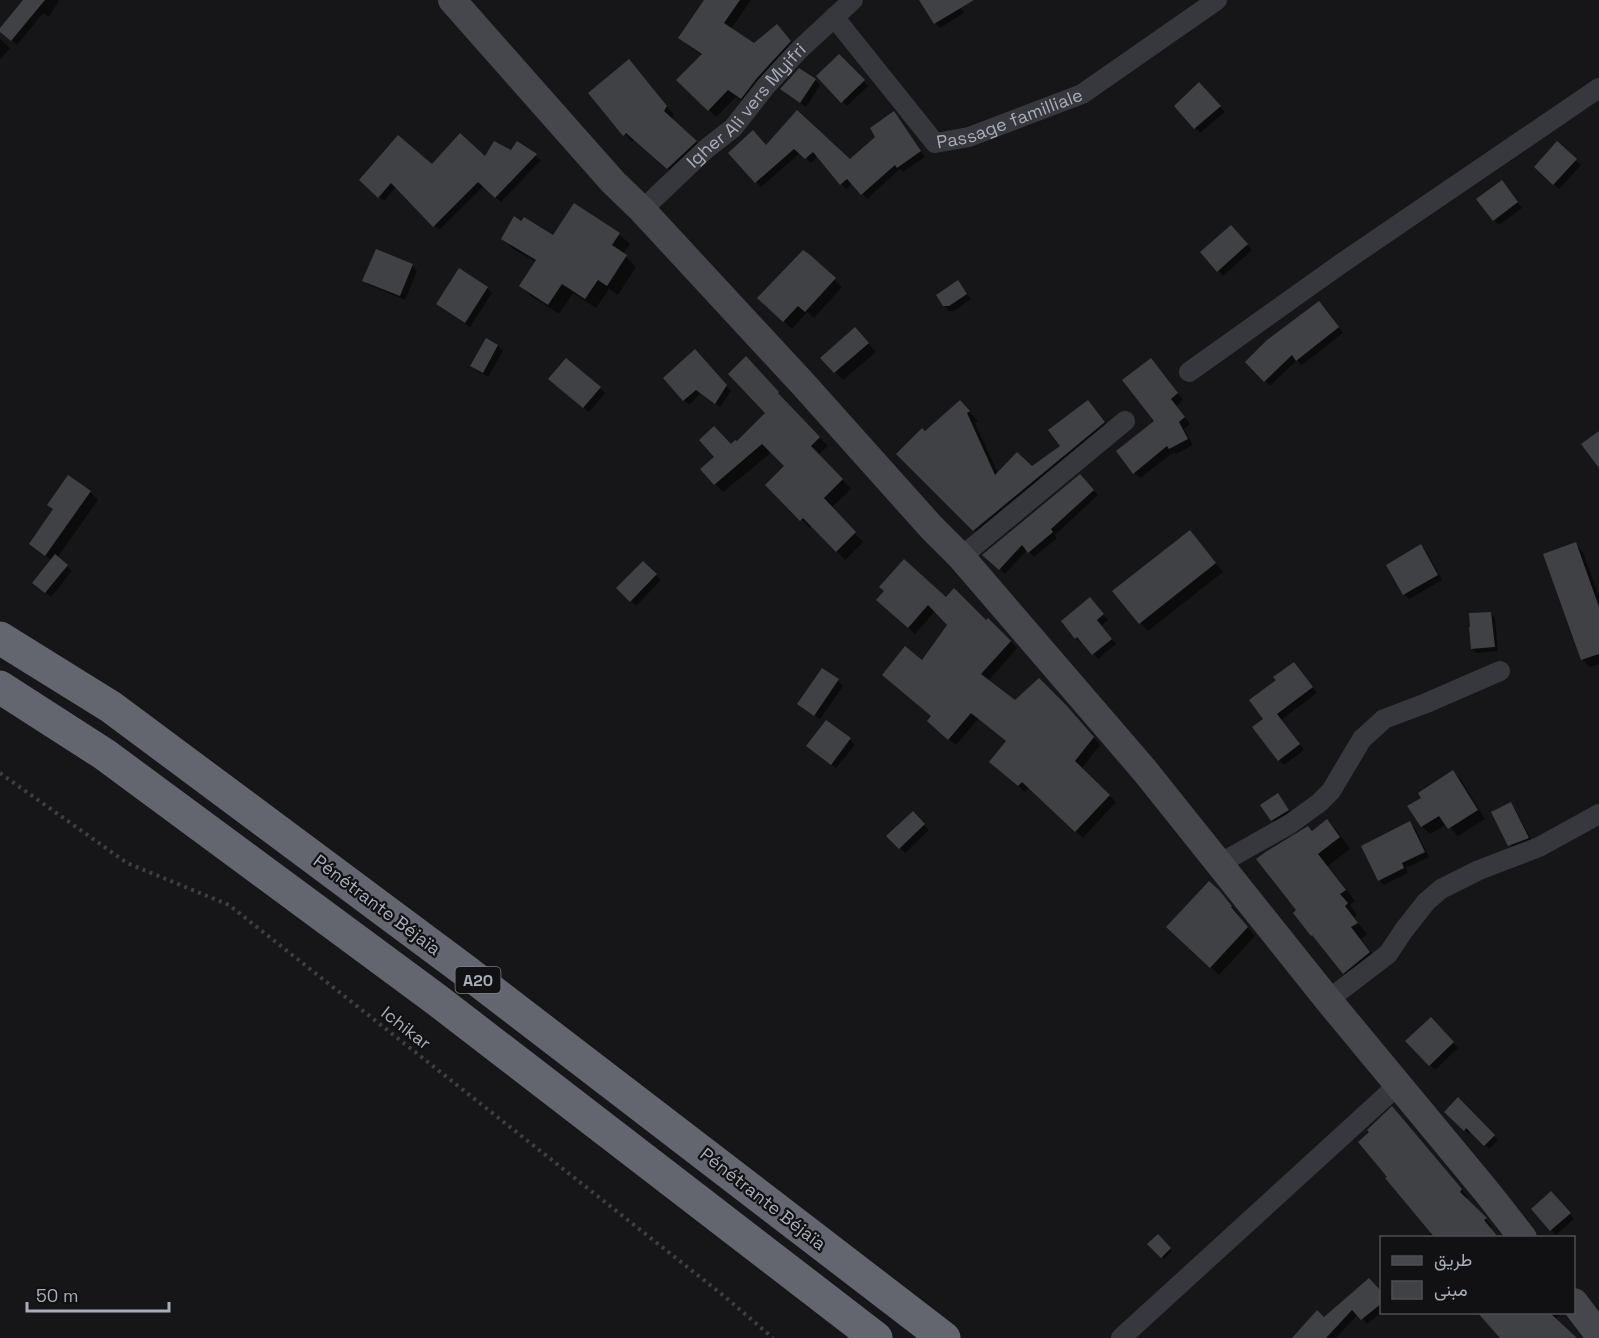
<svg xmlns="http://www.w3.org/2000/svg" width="1599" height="1338" font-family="'Space Grotesk',Vazirmatn,sans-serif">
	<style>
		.shadow { fill: #0007 }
		.building { fill: #404145 }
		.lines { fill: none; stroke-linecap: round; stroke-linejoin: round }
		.path { stroke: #3d3f44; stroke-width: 4; stroke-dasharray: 3 4.5; stroke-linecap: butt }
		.street { stroke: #37383d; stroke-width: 20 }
		.secondary { stroke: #45474d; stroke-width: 28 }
		.highway { stroke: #63666e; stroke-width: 33 }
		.labels { text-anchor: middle; stroke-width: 4.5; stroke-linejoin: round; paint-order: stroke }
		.shield { fill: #111113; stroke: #7b7e86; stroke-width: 1.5 }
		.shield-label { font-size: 16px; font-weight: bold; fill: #a8adb8 }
		.street-label { font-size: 18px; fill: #a8adb8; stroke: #111113 }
	</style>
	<rect width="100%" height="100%" fill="#161618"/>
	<path class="shadow" d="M 24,0 L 59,0 L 49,17 L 43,13 L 17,45 L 5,35 Z
		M 706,0 L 751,0 L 731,29 L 755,45 L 784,33 L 797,49 L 748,105 L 736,97 L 716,117 L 678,80 L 702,55 L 687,45 L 680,38 Z
		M 921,0 L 957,0 L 964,13 L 940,28 L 935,23 Z
		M 0,39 L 10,48 L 0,60 Z
		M 839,56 L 868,86 L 847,106 L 818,76 Z
		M 636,69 L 674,115 L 671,119 L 704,149 L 676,176 L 635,140 L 632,142 L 591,93 Z
		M 815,80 L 820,85 L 806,107 L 787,94 Z
		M 1199,85 L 1225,112 L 1200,133 L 1176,106 Z
		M 797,113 L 850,161 L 877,137 L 894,113 L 899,118 L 925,157 L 903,172 L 900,169 L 867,199 L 853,183 L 846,189 L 818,156 L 811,163 L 800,153 L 761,187 L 730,153 L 767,146 Z
		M 518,143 L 541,160 L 501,202 L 484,186 L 439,230 L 396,187 L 384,201 L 365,185 L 432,167 L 486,159 L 511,152 Z
		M 1557,144 L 1581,165 L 1559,189 L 1536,167 Z
		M 1507,187 L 1522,208 L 1499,225 L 1494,220 Z
		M 574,205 L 619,234 L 630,244 L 623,254 L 636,267 L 618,295 L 609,289 L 596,308 L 573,293 L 559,314 L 531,296 L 521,286 L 536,262 L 513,249 L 503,238 L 553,237 Z
		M 1231,227 L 1252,250 L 1223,276 L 1202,253 Z
		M 808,255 L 842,287 L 814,318 L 807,312 L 792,329 L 759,298 Z
		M 412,266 L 417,271 L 405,300 L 369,285 L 364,280 Z
		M 958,282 L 971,299 L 954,311 L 949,311 L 944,305 Z
		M 487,288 L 492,293 L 470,327 L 443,309 L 438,304 Z
		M 1324,308 L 1343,333 L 1302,365 L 1297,360 L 1270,386 L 1247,362 Z
		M 863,337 L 876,352 L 843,380 L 835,372 Z
		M 487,340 L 498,346 L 503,351 L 488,377 L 477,371 L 472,366 Z
		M 700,356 L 731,391 L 720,407 L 701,393 L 689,405 L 665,378 Z
		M 1157,366 L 1183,400 L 1176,406 L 1190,424 L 1184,429 L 1193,445 L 1176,454 L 1174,452 L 1140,478 L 1134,472 L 1156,421 Z
		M 754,367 L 786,401 L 785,402 L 828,446 L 818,455 L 851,489 L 831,508 L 863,542 L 845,560 L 812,526 L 810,528 L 767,485 L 786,466 L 772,452 L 723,492 L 715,484 L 731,445 L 737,443 L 767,414 Z
		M 555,384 L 600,388 L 605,393 L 589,412 Z
		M 960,402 L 978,421 L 975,423 L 998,473 L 1032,468 L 1062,446 L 1088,402 L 1097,411 L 1113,432 L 984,540 L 898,454 L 925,433 Z
		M 1080,476 L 1098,495 L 1055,535 L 1057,538 L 1034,557 L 1027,550 L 1005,574 L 984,555 Z
		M 90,492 L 98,500 L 57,558 L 72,571 L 51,597 L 39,587 L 52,561 L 31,544 Z
		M 1197,540 L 1223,572 L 1148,631 L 1115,592 Z
		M 1575,544 L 1583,552 L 1599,596 L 1599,664 L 1590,667 L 1582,659 Z
		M 1421,546 L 1426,551 L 1442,580 L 1409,599 L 1404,594 Z
		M 643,563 L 661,580 L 636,606 L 618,588 Z
		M 946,599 L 986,622 L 1010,640 L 1017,648 L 988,681 L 1015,702 L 1074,715 L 1100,745 L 1081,769 L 1116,802 L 1083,838 L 1029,787 L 1025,792 L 998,769 L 1007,742 L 979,718 L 956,745 L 935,728 L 922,662 L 949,625 L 935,611 L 915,634 L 885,607 Z
		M 1095,604 L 1108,620 L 1101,626 L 1116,644 L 1098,659 L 1083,641 L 1081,643 L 1076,638 Z
		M 1491,614 L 1495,618 L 1498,651 L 1477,653 L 1472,649 Z
		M 1299,669 L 1317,693 L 1281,720 L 1304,750 L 1284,765 L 1279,760 L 1265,719 Z
		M 838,681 L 843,686 L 820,719 L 804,709 Z
		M 850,740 L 855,745 L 836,768 L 813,751 Z
		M 1453,772 L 1461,780 L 1485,819 L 1458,836 L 1447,824 L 1430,834 L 1423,827 L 1410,807 L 1423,798 Z
		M 1278,795 L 1293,815 L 1277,825 L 1272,820 Z
		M 1510,804 L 1515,809 L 1533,843 L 1515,850 L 1510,845 Z
		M 913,813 L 929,830 L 905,853 L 889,836 Z
		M 1327,821 L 1338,832 L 1350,849 L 1328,866 L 1355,901 L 1350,905 L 1357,915 L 1354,918 L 1367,934 L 1361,939 L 1380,964 L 1355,983 L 1344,973 L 1298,910 L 1312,833 Z
		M 1410,823 L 1415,828 L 1429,857 L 1406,868 L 1408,873 L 1384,885 L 1379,880 Z
		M 1227,900 L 1239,915 L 1238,916 L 1255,936 L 1219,975 L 1168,927 Z
		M 1431,1019 L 1458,1048 L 1435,1070 L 1408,1041 Z
		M 1458,1100 L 1498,1140 L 1489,1149 L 1471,1131 L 1469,1134 L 1446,1112 Z
		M 1399,1115 L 1468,1197 L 1465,1199 L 1492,1226 L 1490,1228 L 1498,1238 L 1432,1238 L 1429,1235 L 1432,1232 Z
		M 1556,1198 L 1574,1219 L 1556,1235 L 1551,1230 Z
		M 1158,1236 L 1172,1251 L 1164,1259 L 1150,1244 Z
		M 1382,1294 L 1382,1312 L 1367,1324 L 1358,1314 L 1336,1338 L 1294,1338 L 1324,1319 Z
		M 1485,1312 L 1558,1312 L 1560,1315 L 1554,1320 L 1574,1338 L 1515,1338 Z"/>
	<path class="building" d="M 23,0 L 45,0 L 11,41 L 0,32 L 0,28 Z
		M 704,0 L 740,0 L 724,23 L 754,43 L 777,24 L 791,41 L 757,78 L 741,99 L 728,90 L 708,111 L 676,80 L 702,54 L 678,38 Z
		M 919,0 L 974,0 L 934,24 Z
		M 839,54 L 865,80 L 841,103 L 816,76 Z
		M 629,59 L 667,106 L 664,111 L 697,141 L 667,169 L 626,133 L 623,136 L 588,93 Z
		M 799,68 L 816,79 L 800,103 L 780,89 Z
		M 1199,82 L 1221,106 L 1194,129 L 1174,106 Z
		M 797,110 L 850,159 L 875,137 L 870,128 L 894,111 L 921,151 L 897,168 L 895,165 L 861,195 L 847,179 L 840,185 L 813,152 L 805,159 L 794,149 L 755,183 L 728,153 L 753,130 L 766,145 Z
		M 460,133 L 485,156 L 494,141 L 511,150 L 517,141 L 537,154 L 495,198 L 478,182 L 433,227 L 391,183 L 378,198 L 359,180 L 398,135 L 432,164 Z
		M 1557,141 L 1577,159 L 1553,185 L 1534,167 Z
		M 1502,180 L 1518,202 L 1493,221 L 1476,199 Z
		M 574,203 L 620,233 L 612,245 L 627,255 L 607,286 L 598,280 L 585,299 L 562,284 L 548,305 L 519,286 L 536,260 L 501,239 L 514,216 L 521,221 L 524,217 L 553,235 Z
		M 1231,225 L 1248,244 L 1217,272 L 1200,252 Z
		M 376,249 L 413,264 L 400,296 L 362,281 Z
		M 803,250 L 809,254 L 836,278 L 805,312 L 798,306 L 783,322 L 757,298 Z
		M 459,268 L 488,287 L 465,323 L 436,304 Z
		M 958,280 L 967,294 L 949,306 L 943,306 L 936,295 Z
		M 1319,301 L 1339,327 L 1296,361 L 1292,355 L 1264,382 L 1245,362 L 1267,340 Z
		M 855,327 L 869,343 L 834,373 L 820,358 Z
		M 486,338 L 498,345 L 483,373 L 470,366 Z
		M 695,349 L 727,385 L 715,404 L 696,390 L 683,401 L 663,378 Z
		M 746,356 L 779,392 L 778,393 L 820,437 L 811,446 L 843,479 L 824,498 L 856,532 L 836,552 L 803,518 L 800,521 L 765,485 L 784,466 L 762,444 L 714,485 L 700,469 L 714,457 L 699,440 L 714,426 L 731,444 L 735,440 L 737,441 L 765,413 L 728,374 Z
		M 566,358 L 601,387 L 583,408 L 548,379 Z
		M 1151,358 L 1178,393 L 1171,399 L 1185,417 L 1179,422 L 1188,439 L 1169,449 L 1167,446 L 1133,474 L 1116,451 L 1154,421 L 1122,380 Z
		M 960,400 L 970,411 L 967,413 L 995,475 L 1017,452 L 1032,466 L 1060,446 L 1048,430 L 1088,400 L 1105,422 L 973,531 L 896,454 L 922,428 L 925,431 Z
		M 1599,431 L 1599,468 L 1581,444 Z
		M 1080,474 L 1094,490 L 1051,529 L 1053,532 L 1028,553 L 1022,545 L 999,570 L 982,555 Z
		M 68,475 L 91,491 L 45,556 L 29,544 L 53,509 L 47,505 Z
		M 1190,530 L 1216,563 L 1139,624 L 1112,591 Z
		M 1576,542 L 1599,607 L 1599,654 L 1581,660 L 1543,554 Z
		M 1421,544 L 1438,575 L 1403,595 L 1386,565 Z
		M 55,554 L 68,565 L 45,593 L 32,583 Z
		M 904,559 L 946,597 L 954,588 L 986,620 L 988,618 L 1011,641 L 981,674 L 1015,700 L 1039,678 L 1067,706 L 1094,737 L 1075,761 L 1110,795 L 1075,832 L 1022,782 L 1018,786 L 989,762 L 1006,741 L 971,713 L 948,740 L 927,721 L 931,716 L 882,675 L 905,646 L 922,660 L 947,625 L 928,605 L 908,628 L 876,600 L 884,591 L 879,587 Z
		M 643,561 L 657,574 L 630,602 L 616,588 Z
		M 1090,597 L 1104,614 L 1097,620 L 1112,639 L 1092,655 L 1077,637 L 1075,639 L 1061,621 Z
		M 1491,612 L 1495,647 L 1471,649 L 1469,627 L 1470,627 L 1469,613 Z
		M 1294,662 L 1313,687 L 1277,714 L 1300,744 L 1278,761 L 1252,727 L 1263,719 L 1249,700 L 1276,680 L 1273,677 Z
		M 822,668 L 839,679 L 814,716 L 797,704 Z
		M 826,720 L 851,738 L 831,765 L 806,746 Z
		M 1453,770 L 1478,810 L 1448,829 L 1439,816 L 1421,827 L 1407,806 L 1421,798 L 1418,793 Z
		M 1278,793 L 1289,810 L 1271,821 L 1260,805 Z
		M 1511,802 L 1529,838 L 1508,846 L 1491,812 Z
		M 913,811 L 925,824 L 899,849 L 886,836 Z
		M 1327,819 L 1340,837 L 1318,854 L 1346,890 L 1340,894 L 1348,903 L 1345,906 L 1358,923 L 1351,927 L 1370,952 L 1343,974 L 1312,935 L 1311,936 L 1293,913 L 1296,910 L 1256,859 L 1267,851 L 1308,826 L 1312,831 Z
		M 1410,821 L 1425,852 L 1402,863 L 1404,868 L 1378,881 L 1361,846 Z
		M 1209,881 L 1219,890 L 1232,906 L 1231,907 L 1248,927 L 1210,968 L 1166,927 Z
		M 1431,1017 L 1454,1042 L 1429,1066 L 1405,1041 Z
		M 1458,1097 L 1495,1135 L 1484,1146 L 1466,1128 L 1464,1131 L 1444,1112 Z
		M 1392,1106 L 1462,1189 L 1460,1192 L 1487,1218 L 1484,1220 L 1499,1238 L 1435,1238 L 1385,1178 L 1387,1177 L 1358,1142 L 1369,1132 L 1367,1130 Z
		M 1551,1191 L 1571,1213 L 1550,1231 L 1531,1209 Z
		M 1158,1234 L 1171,1248 L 1161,1258 L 1147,1244 Z
		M 1369,1278 L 1382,1292 L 1382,1303 L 1361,1320 L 1352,1310 L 1326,1338 L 1292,1338 L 1317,1310 L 1324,1317 Z
		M 1477,1312 L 1549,1312 L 1577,1338 L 1500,1338 Z"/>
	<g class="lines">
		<path class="path" d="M 0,773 L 127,863 L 229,905 L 724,1296 L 773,1338"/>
		<g class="street">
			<path id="s1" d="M 834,17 L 935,143 L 969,137 L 1082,94 L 1217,0"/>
			<path id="s2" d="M 642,210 L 706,149 L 733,128 L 766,86 L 798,51 L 853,0"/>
			<path d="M 1189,372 L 1342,263 L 1599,88"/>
			<path d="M 961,557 L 1125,421"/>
			<path d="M 1219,864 L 1290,824 L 1319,803 L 1331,791 L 1362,739 L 1384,719 L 1424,704 L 1500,671"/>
			<path d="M 1328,1000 L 1388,954 L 1404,930 L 1426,902 L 1441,889 L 1479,870 L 1539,847 L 1599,814"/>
			<path d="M 1121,1338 L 1398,1085"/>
		</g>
		<path class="secondary" d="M 452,0 L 613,182 L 642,210 L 804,385 L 931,527 L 961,557 L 1145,771 L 1328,1000 L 1487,1192 L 1523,1238
			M 1574,1302 L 1599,1335"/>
		<path class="highway" d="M 0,638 L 111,707 L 463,969 L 944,1338
			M 0,687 L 104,754 L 437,1000 L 876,1338"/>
	</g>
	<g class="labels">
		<rect class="shield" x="455.5" y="967" width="45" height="26" rx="4.5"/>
		<g class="shield-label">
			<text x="478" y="986">A20</text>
		</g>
		<g class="street-label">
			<text dy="6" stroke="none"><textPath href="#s2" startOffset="148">Igher Ali vers Myifri</textPath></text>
			<text dy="6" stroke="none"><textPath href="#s1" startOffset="240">Passage familliale</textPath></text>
			<text transform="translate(377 905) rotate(37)" y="6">Pénétrante Béjaïa</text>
			<text transform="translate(406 1028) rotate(38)" y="6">Ichikar</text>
			<text transform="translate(763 1199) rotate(38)" y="6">Pénétrante Béjaïa</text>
		</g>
	</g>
	<rect x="1380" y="1236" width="195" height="78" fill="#111113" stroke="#4d4f55" stroke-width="1.5"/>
	<rect x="1392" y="1256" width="30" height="9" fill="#45474d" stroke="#4d4f55" stroke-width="1.5"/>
	<text x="1434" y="1266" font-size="18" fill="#a8adb8">طريق</text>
	<rect x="1392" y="1281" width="30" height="18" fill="#404145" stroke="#4d4f55" stroke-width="1.5"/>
	<text x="1434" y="1296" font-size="18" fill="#a8adb8">مبنى</text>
	<path d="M27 1302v9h142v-9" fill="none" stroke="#a8adb8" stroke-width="3"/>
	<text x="36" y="1302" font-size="18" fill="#a8adb8" stroke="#111113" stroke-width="4.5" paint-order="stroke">50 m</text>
</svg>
